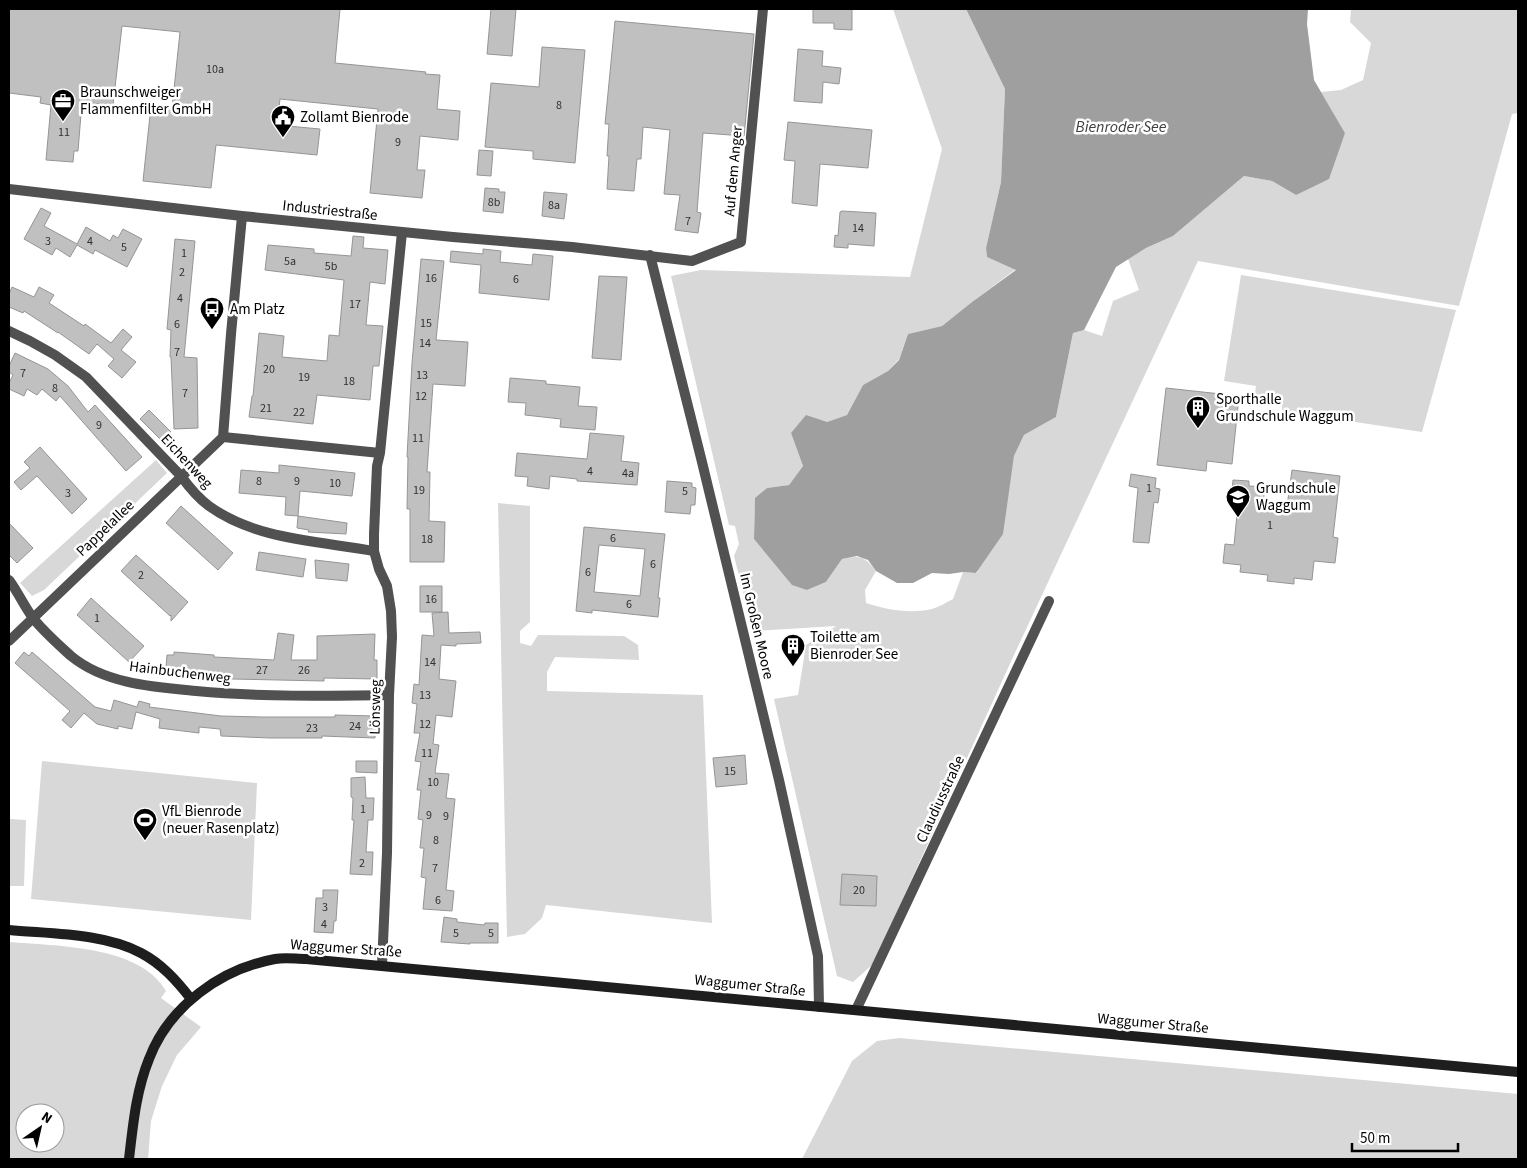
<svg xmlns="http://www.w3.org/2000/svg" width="1527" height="1168" font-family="'Source Sans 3',sans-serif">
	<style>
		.green { fill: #d8d8d8; fill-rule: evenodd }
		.water { fill: #9f9f9f }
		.building { fill: #c0c0c0; stroke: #959595; fill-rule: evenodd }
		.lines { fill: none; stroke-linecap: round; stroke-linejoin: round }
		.street { stroke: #515151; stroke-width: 10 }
		.secondary { stroke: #1e1e1e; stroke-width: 10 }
		.labels { text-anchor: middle; stroke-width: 5; stroke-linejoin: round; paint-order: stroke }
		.number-label { font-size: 12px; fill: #303030 }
		.poi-label { font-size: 15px; fill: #000; stroke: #fff; text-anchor: start }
		.street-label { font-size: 15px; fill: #000; stroke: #fff }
		.water-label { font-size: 16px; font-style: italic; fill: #404040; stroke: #fff }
	</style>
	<rect width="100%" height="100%" fill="#fff"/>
	<path class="green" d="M 893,9 L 966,9 L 1005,89 L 1001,182 L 986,248 L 987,257 L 1016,269 L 972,302 L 942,326 L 908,334 L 899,359 L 888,371 L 863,385 L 847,415 L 827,422 L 791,433 L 803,466 L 789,485 L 767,488 L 755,499 L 754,539 L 807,590 L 826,582 L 842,559 C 861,555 864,556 876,571 L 865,590 L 866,603 C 888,610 910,614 932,609 C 939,607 947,602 953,599 L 963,572 L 977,573 L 1009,486 L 1014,456 L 1024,435 L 1056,417 L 1073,333 L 1084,330 L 1102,336 L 1113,301 L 1139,290 L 1128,259 L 1146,248 L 1173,236 L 1244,176 L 1272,181 L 1296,195 L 1345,133 L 1321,92 L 1341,90 L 1363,80 L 1371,43 L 1350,22 L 1351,9 L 1518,9 L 1518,113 L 1512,114 L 1459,306 L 1198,261 L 1014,655 L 873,964 L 853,982 L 837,976 L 774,699 L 798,695 L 806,645 L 836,626 L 753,631 L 734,556 L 739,544 L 735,526 L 729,525 L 671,276 L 701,270 L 910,277 L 942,149 Z
		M 1241,275 L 1456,310 L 1422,432 L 1282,411 L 1282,403 L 1254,399 L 1256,386 L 1224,381 Z
		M 156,460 L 167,473 L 44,590 L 32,596 L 20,583 Z
		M 498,503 L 530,506 L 530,622 L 520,631 L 520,643 L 531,646 L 538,635 L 624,636 L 638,645 L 639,660 L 555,657 L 547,672 L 547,691 L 703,695 L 712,923 L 546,905 L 542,918 L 525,934 L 507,937 Z
		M 42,761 L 257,783 L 251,920 L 31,899 Z
		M 9,819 L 26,820 L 24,886 L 9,886 Z
		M 9,942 C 55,946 140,945 166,991 L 161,998 L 201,1027 L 177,1055 L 162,1086 L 151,1121 L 148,1159 L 9,1159 ZM 25,1113 L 55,1113 L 55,1143 L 25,1143 Z
		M 899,1038 L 1518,1094 L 1518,1159 L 802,1159 L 852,1061 L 877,1041 Z"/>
	<path class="water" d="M 966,9 L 1308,9 L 1307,24 L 1314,80 L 1345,133 L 1329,179 L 1296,195 L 1272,181 L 1244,176 L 1173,236 L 1146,248 L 1116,267 L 1084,330 L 1073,333 L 1056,417 L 1024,435 L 1014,456 L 1003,534 L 976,573 L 963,572 L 949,574 L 932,573 L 913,583 L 897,583 L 876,571 L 868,560 L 857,556 L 842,559 L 826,582 L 807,590 L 792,585 L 754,539 L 755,498 L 767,488 L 789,485 L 803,466 L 791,433 L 806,415 L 827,422 L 847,415 L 863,385 L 888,371 L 899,360 L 908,334 L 942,326 L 972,302 L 1016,270 L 987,257 L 986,248 L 1001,182 L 1005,89 Z"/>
	<path class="building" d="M 9,9 L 340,9 L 335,63 L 426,72 L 425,74 L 440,75 L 437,109 L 460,111 L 458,140 L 420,136 L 417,170 L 425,170 L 422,198 L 370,193 L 378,109 L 280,99 L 277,125 L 320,129 L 317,155 L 216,145 L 211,188 L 143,181 L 151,106 L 172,108 L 180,32 L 122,26 L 113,105 L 82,102 L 78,151 L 74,151 L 73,162 L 46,160 L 51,105 L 40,103 L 41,97 L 9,93 Z
		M 491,9 L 516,9 L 512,56 L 487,54 Z
		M 813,9 L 852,9 L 852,30 L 834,29 L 834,23 L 813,23 Z
		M 615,21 L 754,34 L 744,136 L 703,133 L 697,212 L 701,213 L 698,233 L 675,230 L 680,195 L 664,194 L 670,130 L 643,127 L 641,159 L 637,159 L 634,191 L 607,189 L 609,156 L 607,156 L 609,124 L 605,124 Z
		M 542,47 L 585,50 L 575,163 L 533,159 L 533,151 L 485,147 L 491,83 L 539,87 Z
		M 798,49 L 823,51 L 822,66 L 841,68 L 839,84 L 823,82 L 822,103 L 794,101 Z
		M 788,122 L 872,130 L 868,168 L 820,164 L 817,206 L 792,203 L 795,161 L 784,160 Z
		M 479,150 L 493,151 L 491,176 L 477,175 Z
		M 485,188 L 499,189 L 499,192 L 505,192 L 503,213 L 483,211 Z
		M 544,192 L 567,194 L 564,219 L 542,216 Z
		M 41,208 L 51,213 L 44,226 L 77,244 L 86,227 L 110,241 L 113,235 L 118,238 L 123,229 L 142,239 L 127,267 L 95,250 L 93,254 L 77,245 L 70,257 L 56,248 L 52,255 L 24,239 Z
		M 842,211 L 876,213 L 874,246 L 848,244 L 848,248 L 834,247 L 835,235 L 838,236 L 840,212 Z
		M 353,236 L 364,237 L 363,248 L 388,250 L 385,284 L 370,282 L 366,325 L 383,326 L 379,366 L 373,366 L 370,400 L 317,395 L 313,424 L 249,417 L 252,396 L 253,396 L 259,333 L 284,336 L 282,357 L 327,361 L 329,335 L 339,336 L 344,280 L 265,270 L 268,245 L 314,249 L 314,253 L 351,256 Z
		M 175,239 L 195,241 L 184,357 L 197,358 L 198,428 L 174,429 L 171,357 L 170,357 L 171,330 L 167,329 Z
		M 483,249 L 501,251 L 500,262 L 532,265 L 533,254 L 553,256 L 549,300 L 479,293 L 481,265 L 450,262 L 451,251 L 483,254 Z
		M 421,259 L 444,261 L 436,340 L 468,342 L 465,386 L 433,384 L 427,472 L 430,472 L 429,521 L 445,522 L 444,562 L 410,562 L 410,509 L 407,509 L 408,457 L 407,457 L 412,363 Z
		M 599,276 L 627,277 L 621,360 L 592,358 Z
		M 12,287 L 34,297 L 39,287 L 54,295 L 49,303 L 84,326 L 85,324 L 111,343 L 123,329 L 132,337 L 121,350 L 136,362 L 122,378 L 108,366 L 114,359 L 97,344 L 89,354 L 58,332 L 58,333 L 24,311 L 23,313 L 9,307 L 9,294 Z
		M 15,353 L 48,369 L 68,386 L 88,412 L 95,405 L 142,457 L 126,471 L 60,396 L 56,401 L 42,389 L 37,395 L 27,389 L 24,396 L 9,389 L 9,383 L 13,375 L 9,372 L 9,366 Z
		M 510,378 L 546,381 L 546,384 L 580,387 L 578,406 L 597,407 L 595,430 L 560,427 L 561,419 L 525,415 L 526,403 L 508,402 Z
		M 1166,388 L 1239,396 L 1232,464 L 1207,461 L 1206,471 L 1157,465 Z
		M 149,410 L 171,432 L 162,441 L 140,419 Z
		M 590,433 L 624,436 L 621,461 L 639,463 L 637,485 L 577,481 L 577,479 L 550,476 L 549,489 L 527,486 L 528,477 L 515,476 L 517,453 L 587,459 Z
		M 40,447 L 87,499 L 72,514 L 37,476 L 21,490 L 14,482 L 30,468 L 24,462 Z
		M 279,465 L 355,473 L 352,496 L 300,491 L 298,516 L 285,515 L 286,497 L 239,493 L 241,470 L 279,473 Z
		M 1292,470 L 1340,476 L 1333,537 L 1338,538 L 1335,563 L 1314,561 L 1312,580 L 1294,578 L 1294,584 L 1267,581 L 1268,575 L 1240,572 L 1241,565 L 1223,563 L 1225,544 L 1234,545 L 1239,494 L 1232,493 L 1233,480 L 1249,481 L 1249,486 L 1265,487 L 1263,502 L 1287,506 Z
		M 1131,474 L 1156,478 L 1155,488 L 1160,489 L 1158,503 L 1154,502 L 1149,543 L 1133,542 L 1138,488 L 1129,486 Z
		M 667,481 L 692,483 L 692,487 L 696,488 L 695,505 L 691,505 L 690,514 L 665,512 Z
		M 181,506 L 233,553 L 218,570 L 166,523 Z
		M 298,516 L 347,523 L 346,534 L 308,532 L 309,530 L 297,528 Z
		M 9,523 L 33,548 L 17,563 L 9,555 Z
		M 584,527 L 665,534 L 658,598 L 660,598 L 658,617 L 592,610 L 592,613 L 576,611 ZM 599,545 L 645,549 L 640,596 L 594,592 Z
		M 259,552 L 306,559 L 303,577 L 256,570 Z
		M 136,555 L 188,602 L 171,621 L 171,615 L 170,616 L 121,571 Z
		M 315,560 L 349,564 L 347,581 L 316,578 Z
		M 420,586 L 442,586 L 442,612 L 420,612 Z
		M 91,598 L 144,646 L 129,662 L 77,615 Z
		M 448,612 L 449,633 L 480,632 L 481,643 L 456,644 L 456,646 L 441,645 L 439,679 L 456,681 L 452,717 L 436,715 L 433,744 L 439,745 L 435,773 L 449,774 L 446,798 L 455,799 L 446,890 L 454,891 L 452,911 L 423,909 L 426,878 L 421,877 L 424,848 L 420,848 L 423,820 L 418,819 L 421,790 L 417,790 L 421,762 L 415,761 L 420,733 L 414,733 L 417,704 L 412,703 L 414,684 L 419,685 L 422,635 L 434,636 L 432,613 Z
		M 278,633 L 294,635 L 291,660 L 317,660 L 317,636 L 375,634 L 374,660 L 377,660 L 377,679 L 324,678 L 324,681 L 232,679 L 172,674 L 173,668 L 166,667 L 167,655 L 174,655 L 174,652 L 214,655 L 214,657 L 274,660 Z
		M 24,652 L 29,656 L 32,652 L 95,707 L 111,711 L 114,700 L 137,707 L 139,701 L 150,704 L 149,707 L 221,716 L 262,717 L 335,717 L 335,715 L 376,716 L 375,738 L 322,736 L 322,738 L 270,738 L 221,736 L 220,729 L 199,727 L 199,733 L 159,728 L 160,719 L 136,712 L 132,729 L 118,726 L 118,729 L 97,724 L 84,713 L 71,728 L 62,720 L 70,711 L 15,663 Z
		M 745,755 L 747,784 L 716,787 L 713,758 Z
		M 356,761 L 377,761 L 377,773 L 356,772 Z
		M 365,777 L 366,798 L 374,798 L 373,820 L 368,820 L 366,852 L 373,852 L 372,875 L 350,874 L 354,820 L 352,820 L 353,798 L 351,797 L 351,778 Z
		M 842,874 L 877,876 L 876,906 L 840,905 Z
		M 323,890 L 338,890 L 336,921 L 334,921 L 333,933 L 314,932 L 316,898 L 323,898 Z
		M 444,917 L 457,919 L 457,922 L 484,925 L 485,923 L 498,923 L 498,943 L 470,943 L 470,944 L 441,942 Z"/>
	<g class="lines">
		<path class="street" d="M 9,189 L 242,216 L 453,237 L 572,247 L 692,261 L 741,242 L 763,9
			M 650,255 L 701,458 L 779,780 L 818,956 L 819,1007
			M 9,331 L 30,341 L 55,355 L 86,377 L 181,476 C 189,487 198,498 209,506 C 256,540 319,541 374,551
			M 223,437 L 380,453 L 402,232
			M 223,437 L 231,334 L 242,216
			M 380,453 L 377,466 L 374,534 L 374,551 L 379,569 L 387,586 L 391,611 L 392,637 L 389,695 L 387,853 L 382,965
			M 9,580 C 18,592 24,606 33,618 C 43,631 59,645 71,656 C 105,684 154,687 196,691 C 261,697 325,696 389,695
			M 9,641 L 223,437
			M 856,1010 L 1049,601"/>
		<path class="secondary" d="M 9,930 C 50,934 104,933 141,953 C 162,964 177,981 191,999
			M 129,1159 C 133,1125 136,1091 149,1059 C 169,1006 221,969 275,959 C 285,957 296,959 306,959 L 1518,1072"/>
	</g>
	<defs>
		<symbol id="office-pin" viewBox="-11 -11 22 30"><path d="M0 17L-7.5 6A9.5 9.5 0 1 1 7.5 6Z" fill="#000" stroke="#fff"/><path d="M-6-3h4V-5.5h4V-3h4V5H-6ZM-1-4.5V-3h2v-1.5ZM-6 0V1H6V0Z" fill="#fff"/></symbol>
		<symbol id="civic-pin" viewBox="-11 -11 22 30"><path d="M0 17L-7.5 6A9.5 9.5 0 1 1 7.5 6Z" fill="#000" stroke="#fff"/><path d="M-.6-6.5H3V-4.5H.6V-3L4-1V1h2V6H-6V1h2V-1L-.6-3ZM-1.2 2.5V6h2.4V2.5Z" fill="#fff"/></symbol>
		<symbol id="bus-pin" viewBox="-11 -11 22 30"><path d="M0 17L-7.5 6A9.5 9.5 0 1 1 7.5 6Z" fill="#000" stroke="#fff"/><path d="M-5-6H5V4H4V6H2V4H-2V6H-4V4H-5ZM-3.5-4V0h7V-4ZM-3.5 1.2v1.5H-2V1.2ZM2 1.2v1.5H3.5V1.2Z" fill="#fff"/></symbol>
		<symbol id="building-pin" viewBox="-11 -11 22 30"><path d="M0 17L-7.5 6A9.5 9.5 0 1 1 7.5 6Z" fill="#000" stroke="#fff"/><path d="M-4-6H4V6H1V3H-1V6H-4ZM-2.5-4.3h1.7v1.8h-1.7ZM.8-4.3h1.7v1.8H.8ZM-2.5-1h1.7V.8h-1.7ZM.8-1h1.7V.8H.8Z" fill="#fff"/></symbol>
		<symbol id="school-pin" viewBox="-11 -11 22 30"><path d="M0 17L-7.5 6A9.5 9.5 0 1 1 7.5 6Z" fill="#000" stroke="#fff"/><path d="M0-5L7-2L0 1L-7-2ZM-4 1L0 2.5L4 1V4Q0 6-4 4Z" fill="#fff"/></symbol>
		<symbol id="stadium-pin" viewBox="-11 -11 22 30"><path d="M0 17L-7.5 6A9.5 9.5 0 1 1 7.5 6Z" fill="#000" stroke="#fff"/><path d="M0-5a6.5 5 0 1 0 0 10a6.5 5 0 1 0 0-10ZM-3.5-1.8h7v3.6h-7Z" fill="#fff"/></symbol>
	</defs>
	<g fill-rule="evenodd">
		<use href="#office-pin" x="49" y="87" width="28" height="38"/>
		<use href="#civic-pin" x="269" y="103" width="28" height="38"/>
		<use href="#bus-pin" x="198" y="295" width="28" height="38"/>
		<use href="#building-pin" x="1184" y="394" width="28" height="38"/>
		<use href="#school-pin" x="1224" y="483" width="28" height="38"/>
		<use href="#building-pin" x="779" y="632" width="28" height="38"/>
		<use href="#stadium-pin" x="131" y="806" width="28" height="38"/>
	</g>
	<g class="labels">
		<g class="number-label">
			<text x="215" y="73">10a</text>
			<text x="559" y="109">8</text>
			<text x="64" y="136">11</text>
			<text x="398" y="146">9</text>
			<text x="494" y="206">8b</text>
			<text x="554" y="209">8a</text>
			<text x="688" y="225">7</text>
			<text x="858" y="232">14</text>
			<text x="48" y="245">3</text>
			<text x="90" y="245">4</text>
			<text x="124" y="251">5</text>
			<text x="184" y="257">1</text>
			<text x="290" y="265">5a</text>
			<text x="331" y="270">5b</text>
			<text x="182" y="276">2</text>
			<text x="431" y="282">16</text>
			<text x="516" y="283">6</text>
			<text x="180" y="302">4</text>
			<text x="355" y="308">17</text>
			<text x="426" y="327">15</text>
			<text x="177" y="328">6</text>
			<text x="425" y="347">14</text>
			<text x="177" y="356">7</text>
			<text x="269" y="373">20</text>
			<text x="23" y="377">7</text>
			<text x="422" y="379">13</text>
			<text x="304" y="381">19</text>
			<text x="349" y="385">18</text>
			<text x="55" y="392">8</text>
			<text x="185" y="397">7</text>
			<text x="421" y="400">12</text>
			<text x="266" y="412">21</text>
			<text x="299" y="416">22</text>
			<text x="99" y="429">9</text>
			<text x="418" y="442">11</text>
			<text x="590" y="475">4</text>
			<text x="628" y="477">4a</text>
			<text x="259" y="485">8</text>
			<text x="297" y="485">9</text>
			<text x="335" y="487">10</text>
			<text x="1149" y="492">1</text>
			<text x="419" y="494">19</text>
			<text x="685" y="495">5</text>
			<text x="68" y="497">3</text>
			<text x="1270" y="529">1</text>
			<text x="613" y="542">6</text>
			<text x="427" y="543">18</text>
			<text x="653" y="568">6</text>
			<text x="588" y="576">6</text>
			<text x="141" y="579">2</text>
			<text x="431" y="603">16</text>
			<text x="629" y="608">6</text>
			<text x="97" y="622">1</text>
			<text x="430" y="666">14</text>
			<text x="262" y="674">27</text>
			<text x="304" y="674">26</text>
			<text x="425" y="699">13</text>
			<text x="425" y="728">12</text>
			<text x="355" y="730">24</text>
			<text x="312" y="732">23</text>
			<text x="427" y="757">11</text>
			<text x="730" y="775">15</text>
			<text x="433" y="786">10</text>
			<text x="363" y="813">1</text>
			<text x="429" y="819">9</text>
			<text x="446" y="820">9</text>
			<text x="436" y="844">8</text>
			<text x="362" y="867">2</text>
			<text x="435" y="872">7</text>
			<text x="859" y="894">20</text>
			<text x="438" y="904">6</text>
			<text x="325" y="911">3</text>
			<text x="324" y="928">4</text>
			<text x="456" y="937">5</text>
			<text x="491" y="937">5</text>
		</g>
		<g class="poi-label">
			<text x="80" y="97">Braunschweiger<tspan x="80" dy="17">Flammenfilter GmbH</tspan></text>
			<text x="300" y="122">Zollamt Bienrode</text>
			<text x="230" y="314">Am Platz</text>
			<text x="1216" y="404">Sporthalle<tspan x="1216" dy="17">Grundschule Waggum</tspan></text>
			<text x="1256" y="493">Grundschule<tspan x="1256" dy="17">Waggum</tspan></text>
			<text x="810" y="642">Toilette am<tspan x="810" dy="17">Bienroder See</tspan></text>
			<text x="162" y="816">VfL Bienrode<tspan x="162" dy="17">(neuer Rasenplatz)</tspan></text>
		</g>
		<g class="street-label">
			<text transform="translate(733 171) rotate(-85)" y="5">Auf dem Anger</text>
			<text transform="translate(330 210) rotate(6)" y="5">Industriestraße</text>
			<text transform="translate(187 461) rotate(47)" y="5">Eichenweg</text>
			<text transform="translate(105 528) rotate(-44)" y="5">Pappelallee</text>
			<text transform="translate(757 626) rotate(77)" y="5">Im Großen Moore</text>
			<text transform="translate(180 672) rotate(7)" y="5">Hainbuchenweg</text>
			<text transform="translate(375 707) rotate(-89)" y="5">Lönsweg</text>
			<text transform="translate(940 799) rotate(-65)" y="5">Claudiusstraße</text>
			<text transform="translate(346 948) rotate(4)" y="5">Waggumer Straße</text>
			<text transform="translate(750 985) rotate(6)" y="5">Waggumer Straße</text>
			<text transform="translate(1153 1023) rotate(5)" y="5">Waggumer Straße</text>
		</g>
		<g class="water-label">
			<text x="1121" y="132">Bienroder See</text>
		</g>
	</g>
	<rect width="1527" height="1168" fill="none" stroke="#000000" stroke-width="20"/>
	<g transform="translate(40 1128) rotate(34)"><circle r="24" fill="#ffffff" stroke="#999999"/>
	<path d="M0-4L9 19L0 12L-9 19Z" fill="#000000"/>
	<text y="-8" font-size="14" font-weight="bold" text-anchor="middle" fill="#000000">N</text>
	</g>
	<path d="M1352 1143v8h106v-8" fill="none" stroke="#000000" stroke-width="2.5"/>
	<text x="1360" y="1143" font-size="15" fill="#000000" stroke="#ffffff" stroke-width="4" paint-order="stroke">50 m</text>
</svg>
